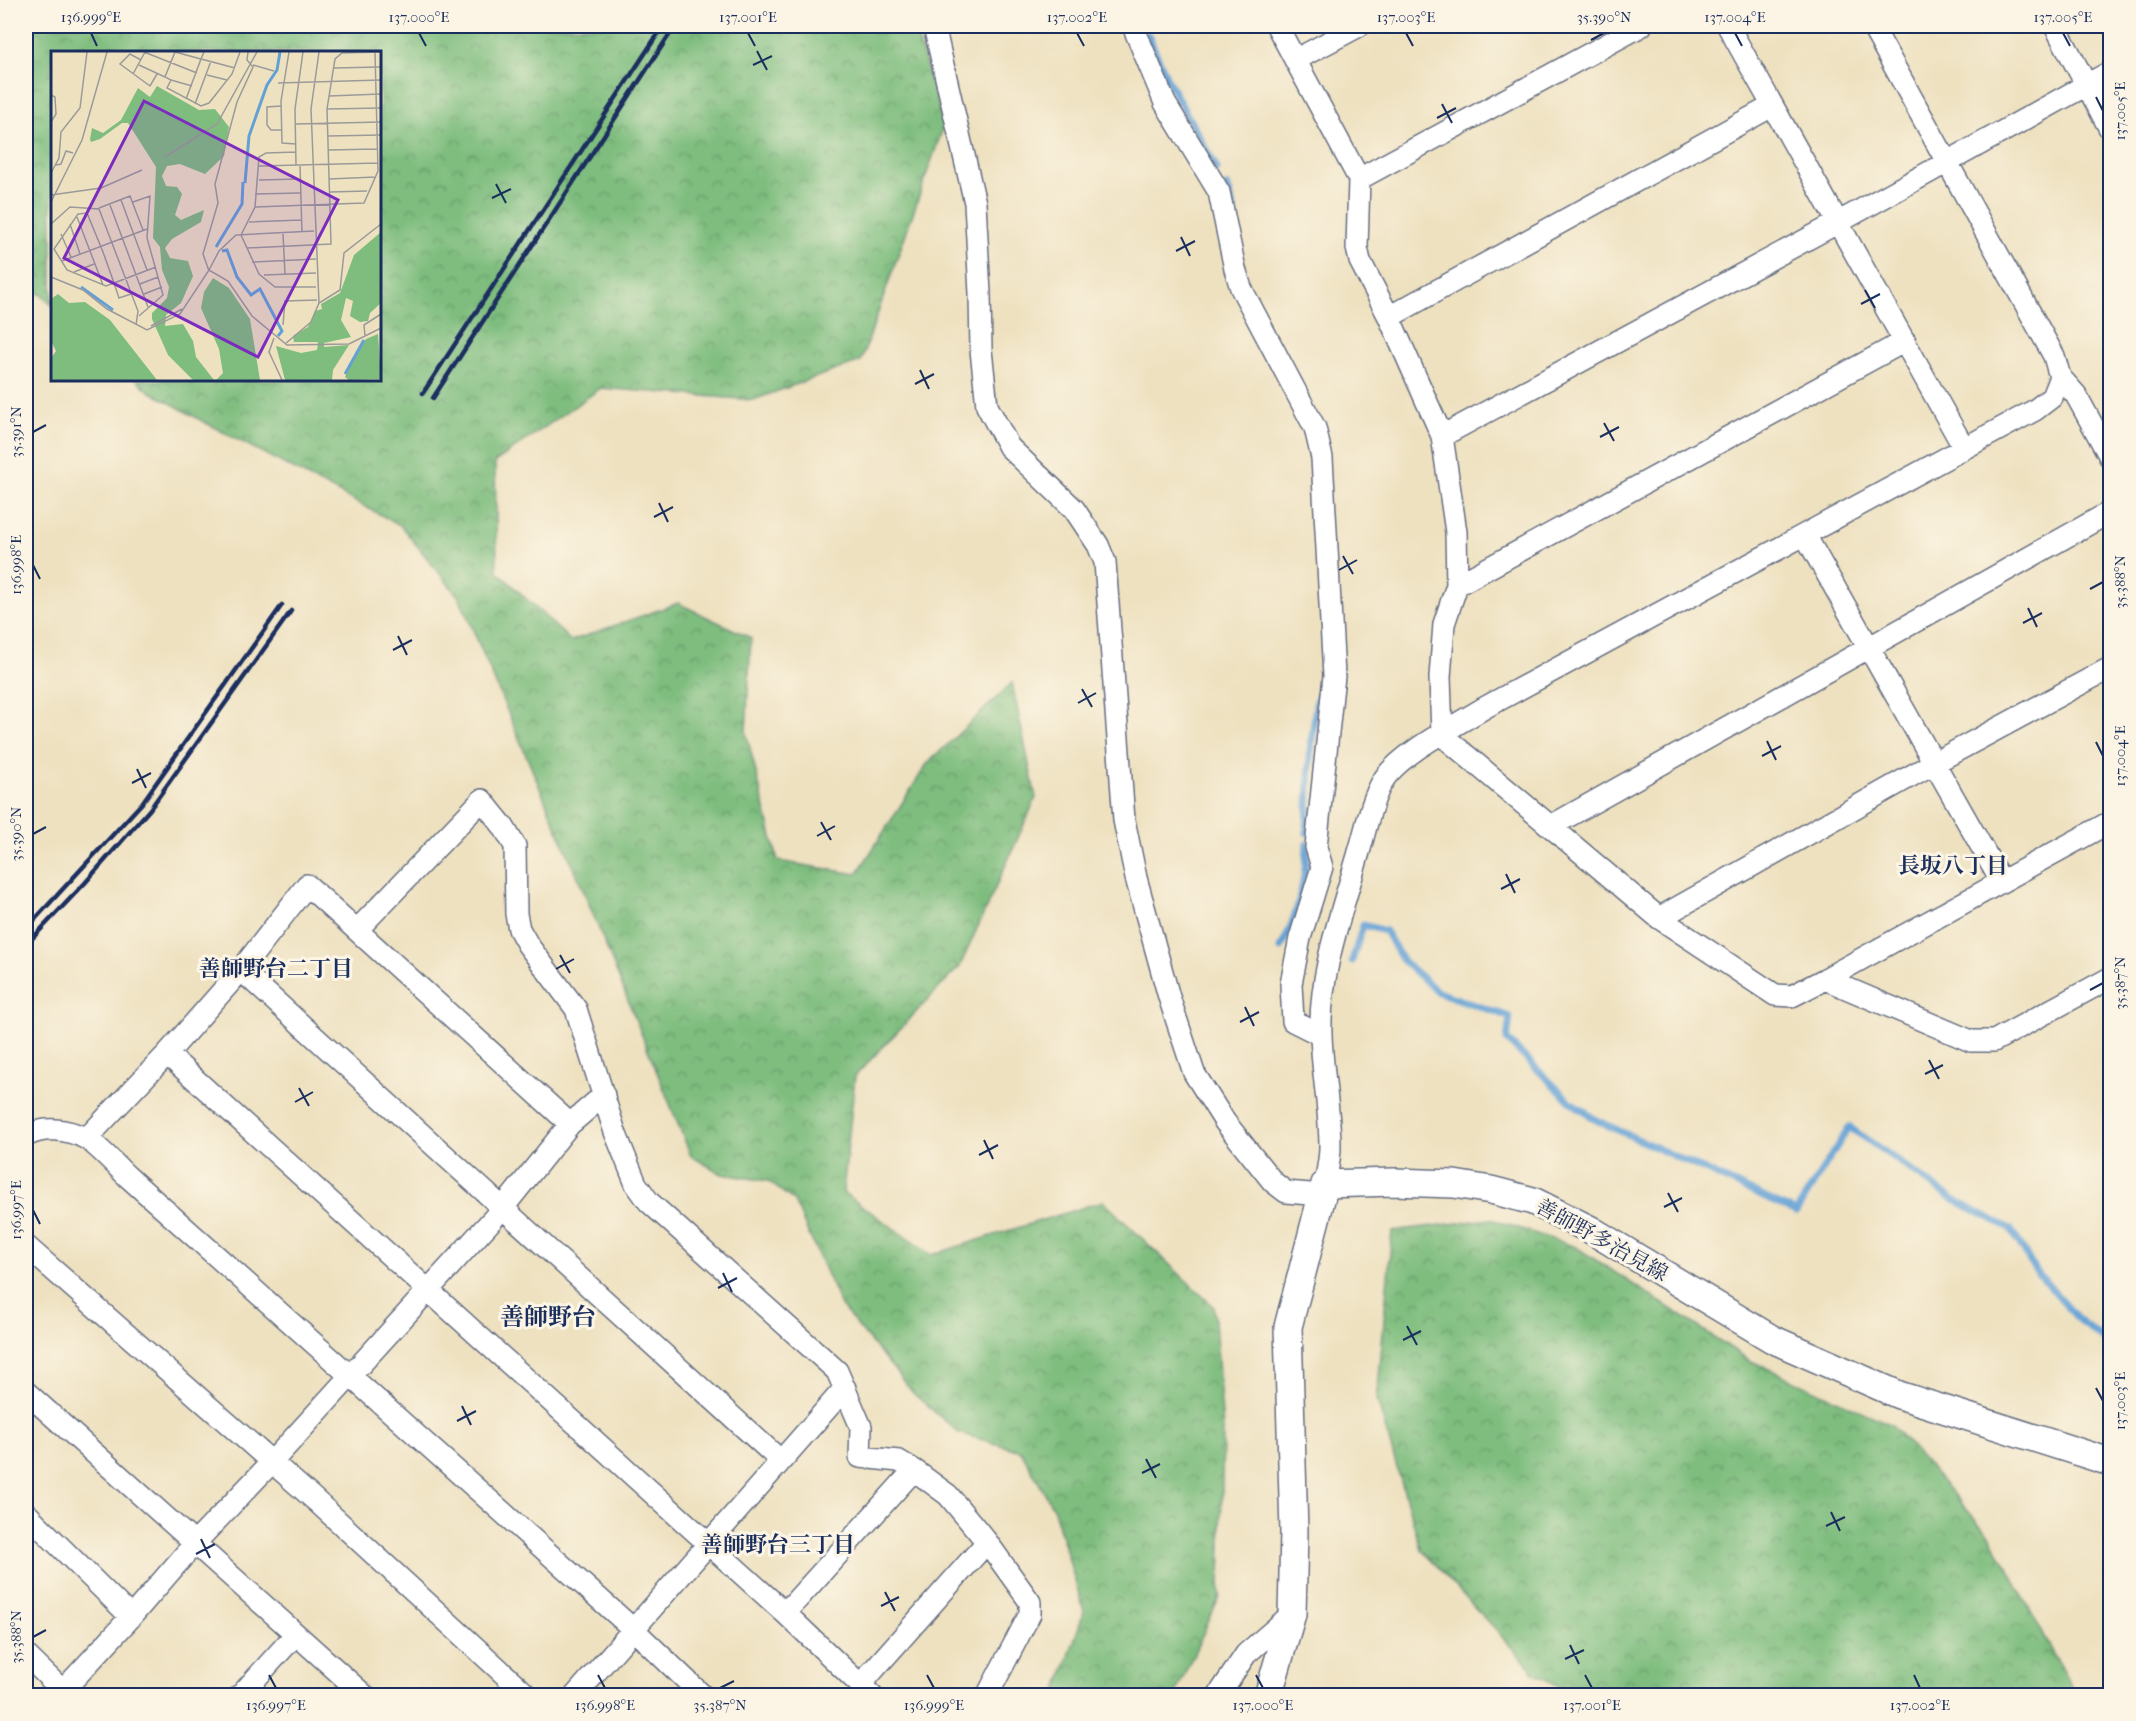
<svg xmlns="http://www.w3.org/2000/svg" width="2136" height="1721" font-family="'IM FELL French Canon','Noto Serif JP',serif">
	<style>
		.forest { fill: url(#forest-crowns); stroke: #4c766e; stroke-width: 1.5 }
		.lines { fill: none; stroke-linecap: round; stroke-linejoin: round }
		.stream { stroke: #63a1d5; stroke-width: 7 }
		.minor-casing { stroke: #656d80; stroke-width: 24 }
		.major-casing { stroke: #656d80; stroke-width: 30 }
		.minor { stroke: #fff; stroke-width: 21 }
		.major { stroke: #fff; stroke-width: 27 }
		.rail { stroke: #1b2f5e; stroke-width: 4.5 }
		.ticks { fill: none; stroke: #1b2f5e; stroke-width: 2 }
		.labels { text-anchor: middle; stroke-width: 6; stroke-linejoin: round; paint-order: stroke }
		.street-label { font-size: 21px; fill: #1b2f5e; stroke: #fcf5e5 }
		.neighbourhood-label { font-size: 22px; font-weight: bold; fill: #1b2f5e; stroke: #fcf5e5 }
		.quarter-label { font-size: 24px; font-weight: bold; fill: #1b2f5e; stroke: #fcf5e5 }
		.inset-river { fill: none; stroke: #63a1d5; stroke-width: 3 }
		.inset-road { fill: none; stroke: #9a9a99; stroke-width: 1.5 }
		.view { fill: #7b2cbf; fill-opacity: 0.15; stroke: #7b2cbf; stroke-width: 3 }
		.inset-edge { fill: none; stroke: #1b2f5e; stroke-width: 3 }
		.neatline { fill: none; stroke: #1b2f5e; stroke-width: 2 }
		.ticks-label { font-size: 15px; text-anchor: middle; fill: #1b2f5e }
	</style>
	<defs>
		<pattern id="forest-crowns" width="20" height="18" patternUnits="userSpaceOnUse" patternTransform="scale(1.5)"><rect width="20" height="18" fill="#7ebd7e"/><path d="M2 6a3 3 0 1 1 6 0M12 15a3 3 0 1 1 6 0" fill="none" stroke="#669a6a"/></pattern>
	</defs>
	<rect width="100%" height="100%" fill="#fcf5e5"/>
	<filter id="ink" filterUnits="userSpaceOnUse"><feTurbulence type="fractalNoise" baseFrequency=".0167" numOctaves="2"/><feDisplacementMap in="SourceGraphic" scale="12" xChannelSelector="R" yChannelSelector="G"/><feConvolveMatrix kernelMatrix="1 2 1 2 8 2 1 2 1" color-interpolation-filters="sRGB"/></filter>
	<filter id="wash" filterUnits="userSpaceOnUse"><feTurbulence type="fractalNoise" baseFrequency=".008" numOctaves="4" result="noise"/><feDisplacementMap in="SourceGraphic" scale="24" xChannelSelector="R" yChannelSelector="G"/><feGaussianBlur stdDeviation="1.35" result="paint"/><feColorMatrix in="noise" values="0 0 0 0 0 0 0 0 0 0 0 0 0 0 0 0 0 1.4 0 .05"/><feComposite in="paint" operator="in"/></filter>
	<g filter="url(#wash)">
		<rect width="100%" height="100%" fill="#eee1c0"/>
		<path class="forest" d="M 26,26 L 914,26 L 944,125 L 861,361 L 753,400 L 601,388 L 495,462 L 497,571 L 571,641 L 678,603 L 751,638 L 746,732 L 778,861 L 857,874 L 927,764 L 1012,683 L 1036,798 L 960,966 L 855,1076 L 843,1192 L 931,1255 L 1103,1201 L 1214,1307 L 1223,1430 L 1220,1596 L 1175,1695 L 1056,1695 L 1084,1611 L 1054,1510 L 1021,1451 L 959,1433 L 914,1394 L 841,1306 L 794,1201 L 768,1181 L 722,1174 L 691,1156 L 584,892 L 459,597 L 400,525 L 206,423 L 149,391 L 137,380 L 380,380 L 380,52 L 52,52 L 52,305 L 42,295 L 26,288 Z
			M 1491,1219 L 1576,1247 L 1749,1360 L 1892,1425 L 1991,1537 L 2076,1695 L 1576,1696 L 1534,1672 L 1421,1549 L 1377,1400 L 1392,1231 Z"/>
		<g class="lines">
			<path class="stream" d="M 1148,35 L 1168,81 L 1217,169
				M 1227,186 L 1230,193 L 1237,228
				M 1307,833 L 1310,757 L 1316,704 L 1325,675
				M 1281,948 C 1298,915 1306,882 1307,844
				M 1352,961 L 1363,925 L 1385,931 L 1403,961 L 1438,992 L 1510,1017 L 1507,1040 L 1571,1102 L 1596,1120 L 1796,1212 L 1849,1127 L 1954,1200 L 2011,1229 L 2035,1270 L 2080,1321 L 2110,1344"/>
		</g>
	</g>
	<g filter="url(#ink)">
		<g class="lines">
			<defs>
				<path id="minor" d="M 934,26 L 975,203 L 980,293 L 981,350 L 987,406 L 1009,447 L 1074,509 L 1098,545 L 1105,562 L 1124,820 L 1136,878 L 1169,997 L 1194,1073 L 1225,1122 L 1273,1182 L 1286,1192 L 1322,1195
					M 1133,26 L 1165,103 L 1219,192 L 1235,269 L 1241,288 L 1315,428 L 1322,458 L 1334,676 L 1316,847 L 1322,867 L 1300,938 L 1291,984 L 1293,1021 L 1321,1035
					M 1277,26 L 1359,179 L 1357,248 L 1360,261 L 1389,317 L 1442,436 L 1456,532 L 1457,585 L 1444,624 L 1440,677 L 1442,735 L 1659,918 L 1775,995 L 1792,996 L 1825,979 L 2110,822
					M 1728,26 L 1964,448
					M 1872,26 L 2054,356 L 2060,377 L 2076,395 L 2110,457
					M 2055,26 L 2110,129
					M 1295,60 L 1359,26
					M 1359,179 L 1641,26
					M 1389,317 L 1772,106
					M 1442,436 L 1839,222 L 2110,72
					M 1805,535 L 2001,881
					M 1457,585 L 1905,341
					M 1551,826 L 2110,512
					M 1659,918 L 1934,763 L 2110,668
					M 358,929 L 482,800 L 503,826 L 515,846 L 516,914 L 519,929 L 528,945 L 576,1009 L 615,1132 L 636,1184 L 649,1202 L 837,1371 L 861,1427 L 860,1457 L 899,1461 L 914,1470 L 948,1495 L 987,1542 L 1030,1602 L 1030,1614 L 987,1696
					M 241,970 L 781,1461
					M 1825,979 L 1971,1041 L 1994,1041 L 2110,978
					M 167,1054 L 785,1613 L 872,1696
					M 26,1136 C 44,1126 67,1129 85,1138 C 97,1144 117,1167 128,1177 L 633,1629 L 703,1696
					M 87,1138 L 167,1054 L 241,970 L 307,885 L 570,1124
					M 1325,1184 C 1327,1172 1330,1159 1330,1147 C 1330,1109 1322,1072 1321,1034 C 1319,971 1342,912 1359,852 C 1366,829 1371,800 1384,779 C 1403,752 1455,726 1484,708 L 2035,410 L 2052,397 L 2060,377
					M 26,1246 L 315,1500 L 528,1696
					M 26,1392 L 365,1696
					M 26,1513 L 131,1617
					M 785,1613 L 914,1470
					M 26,1655 L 63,1691
					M 861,1684 L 987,1542
					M 58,1696 L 131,1617 L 194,1544 L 271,1463 L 502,1209 L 570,1124 L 604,1095
					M 240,1696 L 296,1634
					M 575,1696 L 845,1388
					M 1218,1696 L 1246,1654 L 1292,1614"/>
				<path id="major" d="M 1268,1696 L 1292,1614 L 1294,1532 L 1288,1327 L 1325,1184 L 1394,1182 L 1454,1184 L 1491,1190 L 1533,1201 L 1591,1230 L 1772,1339 L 1899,1395 L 2110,1462"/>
			</defs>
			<use href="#minor" class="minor-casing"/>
			<use href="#major" class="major-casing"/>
			<use href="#minor" class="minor"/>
			<use href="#major" class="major"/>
			<path class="rail" d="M 423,393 L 663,26
				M 433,398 L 675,26
				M 26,929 L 142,803 L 282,605
				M 26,945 L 85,883 L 150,809 L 291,611"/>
		</g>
	</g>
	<path class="ticks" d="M 91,33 L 97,46M 419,33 L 426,46M 748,33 L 755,46M 1077,33 L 1084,46M 1406,33 L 1413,46M 1735,33 L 1742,46M 2063,33 L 2070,46M 1591,40 L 1604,33M 757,51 L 767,70M 753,65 L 772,56M 2096,97 L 2103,111M 1442,104 L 1452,123M 1437,118 L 1456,108M 496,184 L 506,203M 492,198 L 511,189M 1181,237 L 1190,256M 1176,251 L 1195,241M 1865,290 L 1875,308M 1861,304 L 1880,294M 920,370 L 929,389M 915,384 L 934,374M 1604,423 L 1614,441M 33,432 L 46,425M 1600,437 L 1619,427M 659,503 L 668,522M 654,517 L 673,507M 1343,556 L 1353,574M 33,565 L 40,579M 1339,570 L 1357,560M 2090,589 L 2103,582M 2028,608 L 2037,627M 2023,623 L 2042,613M 398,636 L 407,655M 393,650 L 412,640M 1082,689 L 1092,707M 1078,703 L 1096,693M 1767,741 L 1776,760M 2096,742 L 2103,756M 1762,756 L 1781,746M 137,769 L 146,788M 132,783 L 151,773M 821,822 L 831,840M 33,834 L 46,827M 817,836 L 835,826M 1506,874 L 1515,893M 1501,889 L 1520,879M 560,955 L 570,973M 556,969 L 574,959M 2090,990 L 2103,983M 1245,1007 L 1254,1026M 1240,1022 L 1259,1012M 1929,1060 L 1939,1079M 1925,1074 L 1943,1065M 299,1088 L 309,1106M 295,1102 L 313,1092M 984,1140 L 993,1159M 979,1155 L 998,1145M 1668,1193 L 1678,1212M 1664,1207 L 1682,1198M 33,1210 L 40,1224M 723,1273 L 732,1292M 718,1288 L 737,1278M 1407,1326 L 1417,1345M 1403,1340 L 1421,1331M 2096,1388 L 2103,1401M 462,1406 L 471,1425M 457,1421 L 476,1411M 1146,1459 L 1156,1478M 1142,1473 L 1160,1464M 1831,1512 L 1840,1531M 1826,1526 L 1845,1517M 201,1539 L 210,1558M 196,1554 L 215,1544M 885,1592 L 895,1611M 881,1606 L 899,1597M 33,1637 L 46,1630M 1570,1645 L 1579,1664M 1565,1659 L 1584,1650M 269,1675 L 276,1688M 598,1675 L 605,1688M 927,1675 L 934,1688M 1256,1675 L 1263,1688M 1585,1675 L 1592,1688M 1914,1675 L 1920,1688M 720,1688 L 734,1681"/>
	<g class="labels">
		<g class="street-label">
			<text transform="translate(1602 1240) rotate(29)" y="7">善師野多治見線</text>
		</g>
		<g class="neighbourhood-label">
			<text x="1953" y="873">長坂八丁目</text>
			<text x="276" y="976">善師野台二丁目</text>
			<text x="778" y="1552">善師野台三丁目</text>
		</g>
		<g class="quarter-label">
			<text x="548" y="1325">善師野台</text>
		</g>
	</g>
	<g transform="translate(51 51)">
		<rect width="330" height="330" fill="#eee1c0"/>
		<path d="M 106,35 L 148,59 L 164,58 L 178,76 L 173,105 L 154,123 L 129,113 L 116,115 L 111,125 L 115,135 L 126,136 L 131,143 L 124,164 L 130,169 L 153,159 L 150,171 L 121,188 L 114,197 L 119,207 L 137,210 L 142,225 L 130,252 L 115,264 L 114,275 L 132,273 L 142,290 L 145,306 L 163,329 L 142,329 L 117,304 L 101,268 L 101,262 L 116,247 L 118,236 L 111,219 L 109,196 L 102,187 L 105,116 L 77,72 L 71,72 L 49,88 L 40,91 L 39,88 L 41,77 L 52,82 L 70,69 L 87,37 L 99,46 ZM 330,181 L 330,252 L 319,262 L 317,270 L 309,271 L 299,265 L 302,250 L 295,247 L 290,269 L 300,286 L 273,292 L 273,296 L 298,294 L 282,319 L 281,329 L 234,329 L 225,295 L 250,302 L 266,299 L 267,291 L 243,291 L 242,285 L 257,276 L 264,260 L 271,258 L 270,253 L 289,242 L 303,204 ZM 162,227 L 178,237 L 199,268 L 209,329 L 165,329 L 172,322 L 168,298 L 150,257 L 153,241 ZM 7,243 L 18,252 L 34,251 L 59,269 L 106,329 L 0,329 L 0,307 L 5,300 L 0,290 L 0,248 ZM 327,283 L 330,328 L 298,329 L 294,326 L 302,308 L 315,288 Z" fill="#7ebd7e"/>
		<path class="inset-river" d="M 194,132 L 198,85 L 216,34 L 226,19 L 229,1M 165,196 L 191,153 L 192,131M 171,200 L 176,199 L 186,226 L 200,244 L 209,238 L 231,280 L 227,285M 30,236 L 62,259M 294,323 L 313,289"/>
		<path class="inset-road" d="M 93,1 L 146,22M 153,1 L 150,8 L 124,1 L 114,26 L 120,29 L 116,37 L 150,55 L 158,52 L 181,23 L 189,1M 238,1 L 230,50 L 231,92 L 245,93M 90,9 L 79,3 L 69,13 L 99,35 L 106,23M 88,14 L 114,26M 202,14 L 223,20M 282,17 L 330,16M 82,23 L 94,1M 156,24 L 176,29M 120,29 L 141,35M 227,32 L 330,29M 0,44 L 4,46 L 5,63 L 0,71M 278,45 L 330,43M 135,48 L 150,8 L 184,17M 144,53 L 160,10M 230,55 L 216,56 L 216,74 L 220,79 L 230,79M 276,58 L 330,57M 245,73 L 330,71M 277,85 L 330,84M 277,99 L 327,98M 114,106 L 166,73 L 206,1M 5,114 L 10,113 L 15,100 L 22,102M 245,114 L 244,58 L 252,1M 249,114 L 251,182M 208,115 L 327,112M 0,122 L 8,107 L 10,81 L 29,57 L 36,1M 278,128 L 324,126M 208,129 L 248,128M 279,141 L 316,140M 204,143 L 249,142M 0,144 L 50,137 L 91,119M 70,149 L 96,219M 0,151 L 31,89 L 56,1M 82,151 L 99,145 L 96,187 L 112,244 L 88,265M 59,154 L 97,256M 204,156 L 313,152 L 327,120 L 324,1M 48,157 L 79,145 L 92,179M 26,166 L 52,234M 198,171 L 250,169M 0,173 L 19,156 L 48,158 L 87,260 L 85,274M 19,173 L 29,203M 10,183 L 20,206M 232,183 L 234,223M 190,184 L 204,156 L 208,106 L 215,102 L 245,101M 190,184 L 208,223 L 224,236 L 265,236M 196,197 L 280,193 L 276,58 L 284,8 L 291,2 L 330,1M 11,210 L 96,178M 201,211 L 265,208M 158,219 L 168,200 L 185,184 L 263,180M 158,220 L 152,203 L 167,152 L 164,133 L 186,51 L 202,16 L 196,9 L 197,1M 23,221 L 43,213M 213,224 L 265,222M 0,226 L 32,239 L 56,258 L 96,279 L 129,263 L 158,219 L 177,230 L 201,265 L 236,294 L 298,293 L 330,277M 89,233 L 107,226M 80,243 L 68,247 L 63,232 L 52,201 L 36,162 L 27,163 L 3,198 L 16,219 L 55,235 L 63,232 L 105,216M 93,243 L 111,236M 268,252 L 260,58 L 268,1M 232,274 L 234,250 L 266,249M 100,275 L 131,258M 314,285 L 313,274 L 330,263M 223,287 L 218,301 L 231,329M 234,293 L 260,271 L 268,252 L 289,239 L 293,202 L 330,173"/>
		<path class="view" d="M 93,50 L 287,149 L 207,306 L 13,207 Z"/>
		<rect width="330" height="330" class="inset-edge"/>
	</g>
	<rect width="2136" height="1721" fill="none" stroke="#fcf5e5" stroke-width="66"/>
	<rect x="33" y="33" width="2070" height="1655" class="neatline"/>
	<g class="ticks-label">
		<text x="91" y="22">136.999°E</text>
		<text x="419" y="22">137.000°E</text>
		<text x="748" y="22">137.001°E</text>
		<text x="1077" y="22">137.002°E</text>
		<text x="1406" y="22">137.003°E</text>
		<text x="1604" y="22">35.390°N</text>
		<text x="1735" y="22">137.004°E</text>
		<text x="2063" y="22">137.005°E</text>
		<text transform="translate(2120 111) rotate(-90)" y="5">137.005°E</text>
		<text transform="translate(16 432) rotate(-90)" y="5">35.391°N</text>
		<text transform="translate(16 565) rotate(-90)" y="5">136.998°E</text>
		<text transform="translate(2120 582) rotate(-90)" y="5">35.388°N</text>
		<text transform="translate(2120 756) rotate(-90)" y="5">137.004°E</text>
		<text transform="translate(16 834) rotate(-90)" y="5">35.390°N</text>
		<text transform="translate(2120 983) rotate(-90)" y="5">35.387°N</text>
		<text transform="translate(16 1210) rotate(-90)" y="5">136.997°E</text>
		<text transform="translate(2120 1401) rotate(-90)" y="5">137.003°E</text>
		<text transform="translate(16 1637) rotate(-90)" y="5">35.388°N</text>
		<text x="276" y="1710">136.997°E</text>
		<text x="605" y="1710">136.998°E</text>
		<text x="720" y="1710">35.387°N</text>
		<text x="934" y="1710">136.999°E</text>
		<text x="1263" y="1710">137.000°E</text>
		<text x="1592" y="1710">137.001°E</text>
		<text x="1920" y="1710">137.002°E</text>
	</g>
</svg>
